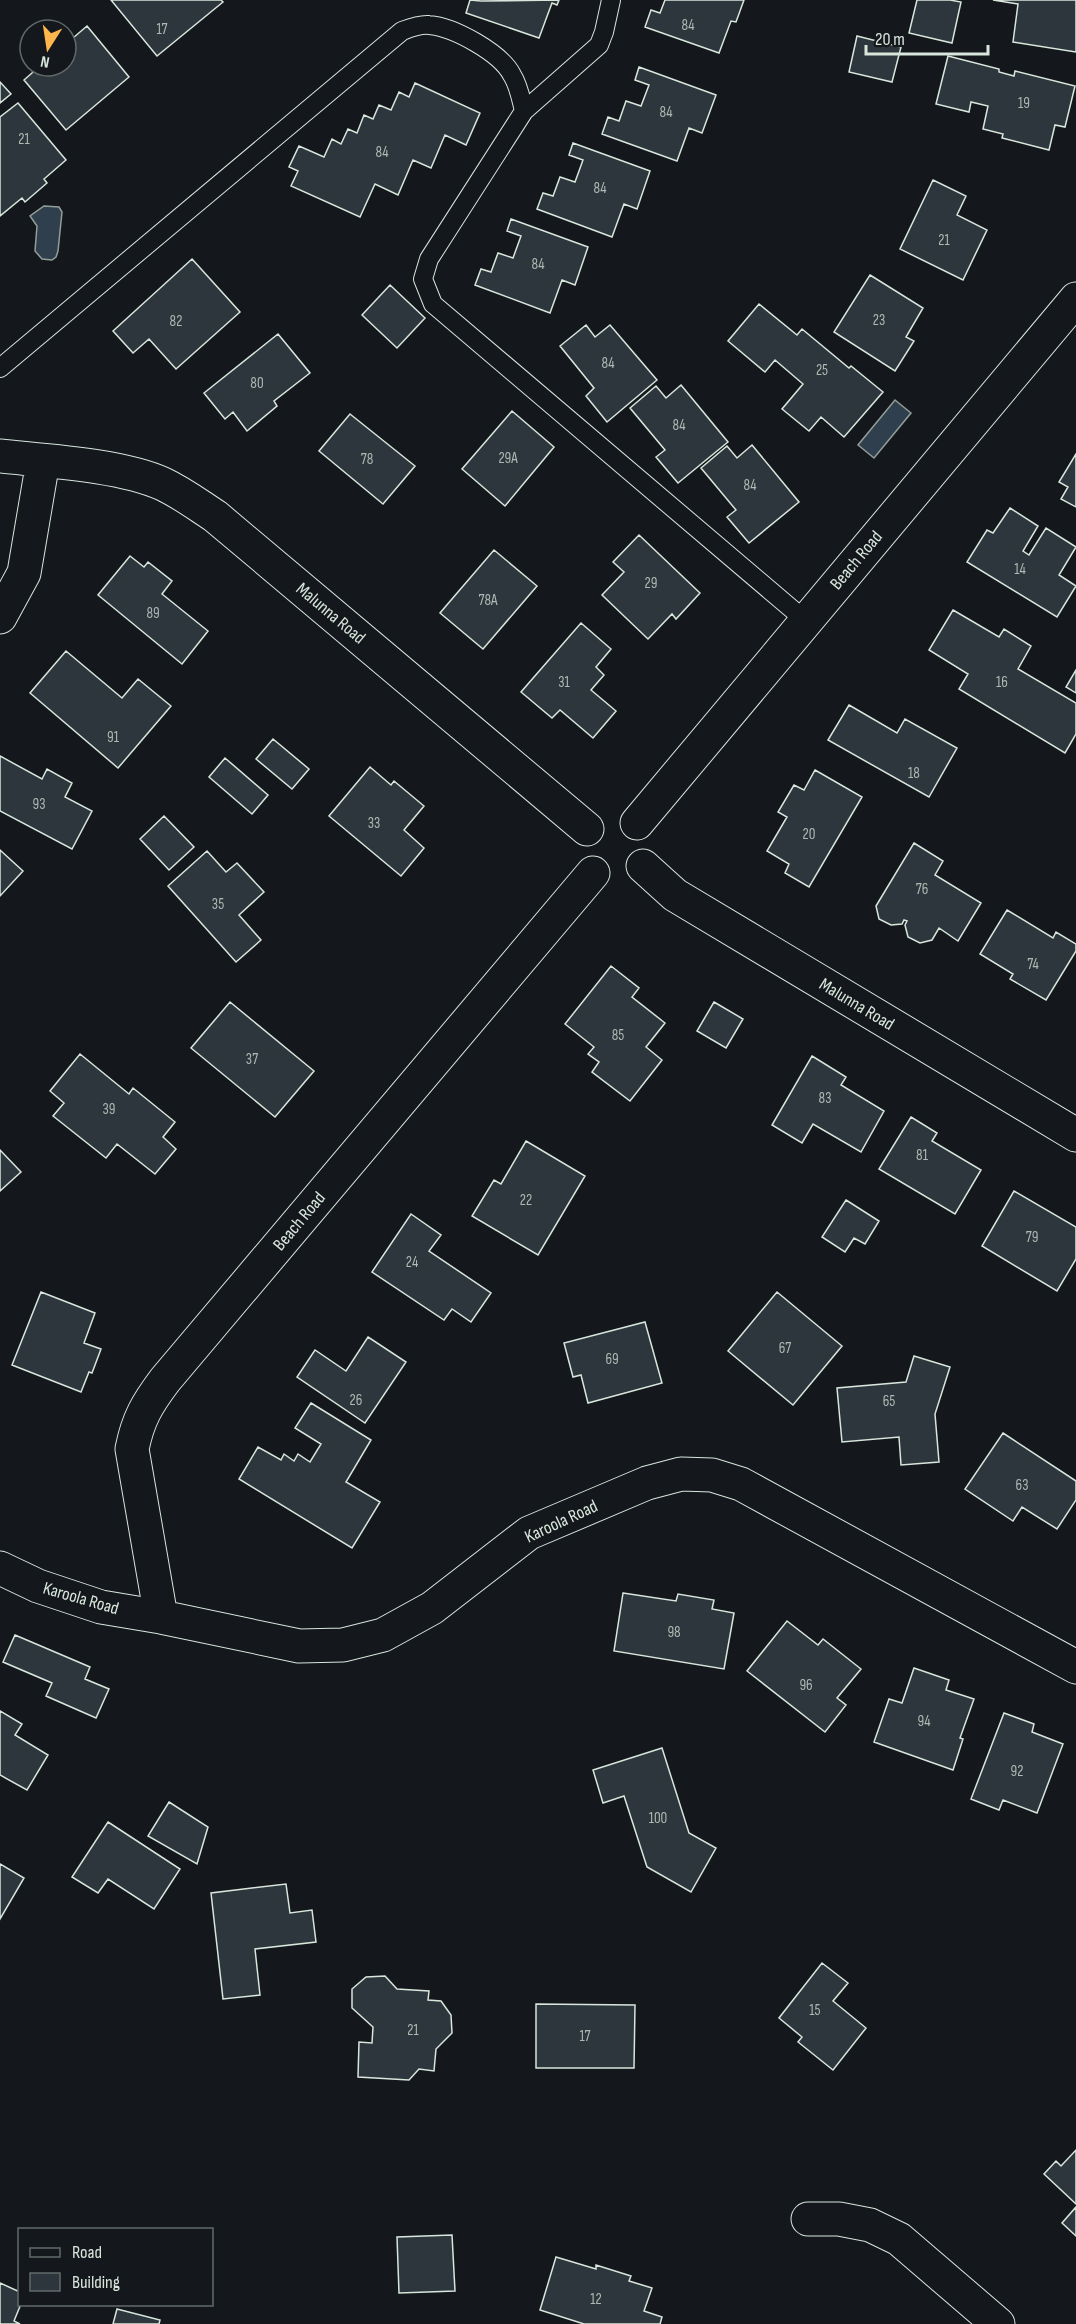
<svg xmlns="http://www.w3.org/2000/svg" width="1076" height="2324" font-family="'Sofia Sans Condensed',sans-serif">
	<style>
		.water { fill: #2f3f4d; stroke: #939e99; stroke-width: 1.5 }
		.building { fill: #2c363c; stroke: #d8e6dc; stroke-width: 1.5 }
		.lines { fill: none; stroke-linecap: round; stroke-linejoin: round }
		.lane-casing { stroke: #d8e6dc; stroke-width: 20 }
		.street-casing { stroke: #d8e6dc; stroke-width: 35 }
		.lane { stroke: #14181c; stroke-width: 18 }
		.street { stroke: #14181c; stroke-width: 33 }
		.labels { text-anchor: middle; stroke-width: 4.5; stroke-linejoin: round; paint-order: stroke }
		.number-label { font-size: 15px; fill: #adbab4 }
		.street-label { font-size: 18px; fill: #d8e6dc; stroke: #14181c }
	</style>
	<rect width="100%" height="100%" fill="#14181c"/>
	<path class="water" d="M 44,206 L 59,207 L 62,212 L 58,251 L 56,257 L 52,260 L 42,259 L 35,251 L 37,226 L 30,216 Z
		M 895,400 L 911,413 L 874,458 L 858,445 Z"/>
	<path class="building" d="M 111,0 L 221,0 L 223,2 L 157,56 Z
		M 470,0 L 481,1 L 559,0 L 557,5 L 552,3 L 539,38 L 466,13 Z
		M 665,0 L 744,0 L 736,22 L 731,21 L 719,53 L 645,27 L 651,10 L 660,13 Z
		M 917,0 L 950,0 L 961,2 L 952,43 L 909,33 Z
		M 993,0 L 1076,0 L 1076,52 L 1013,42 L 1018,4 Z
		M 87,26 L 129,77 L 66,130 L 24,80 L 40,66 L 66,66 L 66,44 Z
		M 857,36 L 901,47 L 892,82 L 849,72 Z
		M 948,56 L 999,69 L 999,72 L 1014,76 L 1015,71 L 1075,86 L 1065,127 L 1055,125 L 1049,150 L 1002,138 L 1003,134 L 983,129 L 988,106 L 971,102 L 969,112 L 936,104 Z
		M 639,67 L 716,95 L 702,133 L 689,128 L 677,161 L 602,134 L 608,117 L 619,121 L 626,101 L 641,106 L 649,85 L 635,80 Z
		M 0,82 L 11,94 L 0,103 Z
		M 415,83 L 480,113 L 466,145 L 445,135 L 431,168 L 413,160 L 398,195 L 375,184 L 360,217 L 291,186 L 298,171 L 289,167 L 299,146 L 324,157 L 332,139 L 341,144 L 348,129 L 357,133 L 364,115 L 373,119 L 379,105 L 391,110 L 399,92 L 409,97 Z
		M 18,103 L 66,160 L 44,179 L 47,183 L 25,202 L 22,198 L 0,216 L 0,117 Z
		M 573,143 L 650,171 L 637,209 L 624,204 L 612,237 L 537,209 L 543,193 L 553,196 L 560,177 L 575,182 L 583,160 L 569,155 Z
		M 933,180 L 966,196 L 957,215 L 987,230 L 963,280 L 900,249 Z
		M 511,219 L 588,247 L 575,285 L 562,280 L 550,313 L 475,285 L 481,269 L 491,272 L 498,253 L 513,258 L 521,236 L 507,231 Z
		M 192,259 L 240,312 L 176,369 L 149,339 L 133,353 L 113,331 Z
		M 870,275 L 923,308 L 906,337 L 914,341 L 895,371 L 834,332 Z
		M 390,285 L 425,318 L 397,348 L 362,315 Z
		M 759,304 L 797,335 L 802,329 L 849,368 L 851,366 L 883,392 L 844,437 L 821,417 L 809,431 L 782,409 L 803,384 L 775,360 L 765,372 L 728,341 Z
		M 586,325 L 595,337 L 610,325 L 657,380 L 607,422 L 586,396 L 594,388 L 560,346 Z
		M 278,334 L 310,373 L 274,401 L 277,406 L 247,431 L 233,412 L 225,419 L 204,393 Z
		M 681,385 L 728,442 L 678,483 L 656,457 L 665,450 L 630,408 L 656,386 L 666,398 Z
		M 512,411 L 554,447 L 505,506 L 462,469 Z
		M 350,414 L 415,466 L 383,504 L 319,451 Z
		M 752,445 L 799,502 L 749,543 L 727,517 L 736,510 L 701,468 L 727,446 L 737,458 Z
		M 1076,454 L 1076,507 L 1061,499 L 1068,487 L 1059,482 Z
		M 1010,508 L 1038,526 L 1023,551 L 1029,555 L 1046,528 L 1076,547 L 1059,575 L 1076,586 L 1057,617 L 967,562 L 987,530 L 993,533 Z
		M 639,535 L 700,593 L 676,619 L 672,614 L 648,639 L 602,595 L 624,572 L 613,562 Z
		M 494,550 L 537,586 L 483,649 L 440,613 Z
		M 130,556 L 144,567 L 148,562 L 172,581 L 162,594 L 208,631 L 182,664 L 98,595 Z
		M 953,610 L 999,637 L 1004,629 L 1031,646 L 1018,669 L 1076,703 L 1076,734 L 1065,753 L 959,689 L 968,674 L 929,650 Z
		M 581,623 L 611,649 L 596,667 L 604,675 L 591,690 L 616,711 L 593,738 L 560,710 L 552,718 L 521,692 Z
		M 66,651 L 122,698 L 138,679 L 171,706 L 118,768 L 30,693 Z
		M 1076,670 L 1076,693 L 1066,687 Z
		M 849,705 L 897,733 L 905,719 L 957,748 L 929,797 L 828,740 Z
		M 273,739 L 309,769 L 292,789 L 256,759 Z
		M 0,756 L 42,779 L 47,769 L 72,783 L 65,797 L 92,811 L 72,849 L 0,811 Z
		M 225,758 L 268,795 L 252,814 L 209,777 Z
		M 370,767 L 391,785 L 394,781 L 424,806 L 404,830 L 424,848 L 401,876 L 329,816 Z
		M 815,770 L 862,797 L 809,887 L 785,873 L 789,864 L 767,851 L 787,817 L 778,812 L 794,785 L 804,790 Z
		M 164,816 L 194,847 L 169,870 L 140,839 Z
		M 914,843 L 943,861 L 935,875 L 981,903 L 958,941 L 939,928 L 932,940 L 920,943 L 908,937 L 905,925 L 907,921 L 904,920 L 902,924 L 891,925 L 879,919 L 876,906 Z
		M 0,850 L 23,871 L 0,896 Z
		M 207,851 L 226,872 L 237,863 L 264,892 L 239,915 L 261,940 L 236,962 L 168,886 Z
		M 1007,910 L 1053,938 L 1056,932 L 1076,944 L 1076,951 L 1046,1000 L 1010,979 L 1013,974 L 980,954 Z
		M 611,966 L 639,988 L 632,997 L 665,1023 L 646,1047 L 662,1060 L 630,1101 L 592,1072 L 599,1062 L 588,1054 L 594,1047 L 565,1024 Z
		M 230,1002 L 314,1071 L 275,1117 L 191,1048 Z
		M 714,1002 L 743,1019 L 726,1048 L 697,1031 Z
		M 80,1054 L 129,1094 L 133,1088 L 175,1122 L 163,1137 L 176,1149 L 155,1174 L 117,1144 L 106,1158 L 53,1116 L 64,1103 L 50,1091 Z
		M 812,1056 L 846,1077 L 841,1085 L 884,1111 L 861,1152 L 813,1124 L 802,1143 L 772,1125 Z
		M 911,1117 L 937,1133 L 932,1141 L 981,1170 L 955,1214 L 879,1169 Z
		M 526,1141 L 585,1176 L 538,1255 L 472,1216 L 494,1180 L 501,1184 Z
		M 0,1150 L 21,1172 L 0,1191 Z
		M 1014,1191 L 1076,1227 L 1076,1259 L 1057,1291 L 982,1246 Z
		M 846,1200 L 879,1221 L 865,1244 L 854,1238 L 845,1252 L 822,1237 Z
		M 411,1214 L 441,1235 L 429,1251 L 491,1293 L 471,1322 L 452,1309 L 444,1320 L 372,1272 Z
		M 41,1292 L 95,1313 L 84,1343 L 101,1349 L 92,1373 L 89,1372 L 81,1392 L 12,1365 Z
		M 777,1292 L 842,1346 L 793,1405 L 728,1351 Z
		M 645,1322 L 662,1383 L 588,1403 L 581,1375 L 573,1377 L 564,1343 Z
		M 368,1337 L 406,1362 L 365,1423 L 297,1377 L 315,1350 L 346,1371 Z
		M 914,1356 L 950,1367 L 935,1414 L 939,1462 L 901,1465 L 899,1437 L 842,1442 L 837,1388 L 906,1382 Z
		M 311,1403 L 371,1440 L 346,1482 L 380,1502 L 352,1548 L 239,1479 L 258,1447 L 281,1460 L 284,1454 L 294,1461 L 298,1454 L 310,1462 L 321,1444 L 295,1428 Z
		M 1003,1433 L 1076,1481 L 1076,1500 L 1057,1529 L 1022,1507 L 1013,1521 L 965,1489 Z
		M 623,1593 L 676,1601 L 678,1594 L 714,1600 L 712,1609 L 734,1613 L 724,1669 L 614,1651 Z
		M 787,1621 L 818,1645 L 823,1639 L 861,1669 L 837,1698 L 846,1705 L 825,1732 L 747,1671 Z
		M 15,1635 L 90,1667 L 85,1679 L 109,1689 L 96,1718 L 46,1696 L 52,1683 L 3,1662 Z
		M 914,1668 L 949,1680 L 946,1690 L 974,1699 L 960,1738 L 963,1739 L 953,1770 L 874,1742 L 889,1699 L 902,1703 Z
		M 0,1711 L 22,1724 L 15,1735 L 48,1755 L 27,1790 L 0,1775 Z
		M 1004,1713 L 1034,1724 L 1032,1732 L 1063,1744 L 1037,1813 L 1003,1800 L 999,1810 L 971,1799 Z
		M 662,1748 L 689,1833 L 716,1848 L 691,1892 L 647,1867 L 624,1796 L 603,1803 L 593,1770 Z
		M 169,1802 L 208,1827 L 197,1864 L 148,1836 Z
		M 108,1822 L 180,1869 L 154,1909 L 108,1879 L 98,1893 L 72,1877 Z
		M 0,1864 L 24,1878 L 0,1919 Z
		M 286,1884 L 290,1913 L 312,1910 L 316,1942 L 255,1949 L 260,1995 L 223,1999 L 211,1893 Z
		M 822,1963 L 848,1983 L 833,2001 L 866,2028 L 833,2070 L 798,2042 L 802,2037 L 779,2018 Z
		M 385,1976 L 397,1989 L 429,1991 L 428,2000 L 441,2001 L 451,2015 L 452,2033 L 436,2049 L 434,2071 L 419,2069 L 409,2080 L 358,2077 L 359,2042 L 372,2043 L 373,2027 L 352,2008 L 352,1989 L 366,1977 Z
		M 536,2004 L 635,2005 L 634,2068 L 536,2068 Z
		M 1076,2150 L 1076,2204 L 1044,2174 L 1056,2161 L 1061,2166 Z
		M 1076,2207 L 1076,2236 L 1062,2223 Z
		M 452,2235 L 455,2291 L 399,2293 L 397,2237 Z
		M 556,2257 L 596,2269 L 596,2265 L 631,2276 L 629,2281 L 652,2288 L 644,2311 L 662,2317 L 660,2324 L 584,2324 L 540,2310 Z
		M 0,2283 L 20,2292 L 21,2304 L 14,2321 L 20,2324 L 0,2324 Z
		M 117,2309 L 160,2320 L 159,2324 L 113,2324 Z"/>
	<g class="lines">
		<defs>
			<path id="lane" d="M 611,0 L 604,32 L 599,45 L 524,111 L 429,259 L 423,279 L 433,304 L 806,621
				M 0,368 L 402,31 C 410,28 420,24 429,25 C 454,27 501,53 512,75 C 519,86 521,99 524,111"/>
			<path id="street" d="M 0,456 C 47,461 121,465 163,484 C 182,493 198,505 215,516 L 587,829
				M 0,617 L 24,573 L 43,461
				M 637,823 L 1076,299
				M 643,866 L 675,895 L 1076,1135
				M 0,1568 L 38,1586 L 101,1607 L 161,1617 L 299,1646 L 343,1645 L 383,1635 L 432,1608 L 529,1533 L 647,1483 L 681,1474 L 712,1475 L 741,1484 L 1076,1667
				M 161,1617 L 132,1449 C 138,1419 147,1404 165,1380 L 593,873
				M 808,2219 L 839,2219 L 870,2225 L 899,2239 L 998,2324"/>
		</defs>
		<use href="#lane" class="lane-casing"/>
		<use href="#street" class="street-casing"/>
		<use href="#lane" class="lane"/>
		<use href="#street" class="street"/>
	</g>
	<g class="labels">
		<g class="number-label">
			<text x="688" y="30">84</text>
			<text x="162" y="34">17</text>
			<text x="1024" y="108">19</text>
			<text x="666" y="117">84</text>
			<text x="24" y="144">21</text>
			<text x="382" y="157">84</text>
			<text x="600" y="193">84</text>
			<text x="944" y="245">21</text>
			<text x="538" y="269">84</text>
			<text x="879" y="325">23</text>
			<text x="176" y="326">82</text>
			<text x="608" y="368">84</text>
			<text x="822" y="375">25</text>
			<text x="257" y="388">80</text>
			<text x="679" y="430">84</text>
			<text x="508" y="463">29A</text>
			<text x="367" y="464">78</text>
			<text x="750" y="490">84</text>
			<text x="1020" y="574">14</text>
			<text x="651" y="588">29</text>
			<text x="488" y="605">78A</text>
			<text x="153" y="618">89</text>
			<text x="564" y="687">31</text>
			<text x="1002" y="687">16</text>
			<text x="113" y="742">91</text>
			<text x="914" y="778">18</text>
			<text x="39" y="809">93</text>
			<text x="374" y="828">33</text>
			<text x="809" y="839">20</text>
			<text x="922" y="894">76</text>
			<text x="218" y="909">35</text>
			<text x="1033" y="969">74</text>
			<text x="618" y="1040">85</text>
			<text x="252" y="1064">37</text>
			<text x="825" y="1103">83</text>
			<text x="109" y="1114">39</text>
			<text x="922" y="1160">81</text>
			<text x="526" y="1205">22</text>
			<text x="1032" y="1242">79</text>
			<text x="412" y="1267">24</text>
			<text x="785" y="1353">67</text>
			<text x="612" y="1364">69</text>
			<text x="356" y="1405">26</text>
			<text x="889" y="1406">65</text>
			<text x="1022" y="1490">63</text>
			<text x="674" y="1637">98</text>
			<text x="806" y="1690">96</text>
			<text x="924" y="1726">94</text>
			<text x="1017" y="1776">92</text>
			<text x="658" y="1823">100</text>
			<text x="815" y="2015">15</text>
			<text x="413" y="2035">21</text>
			<text x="585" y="2041">17</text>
			<text x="596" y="2304">12</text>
		</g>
		<g class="street-label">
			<text transform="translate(856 560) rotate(-50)" y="6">Beach Road</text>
			<text transform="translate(331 613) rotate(40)" y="6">Malunna Road</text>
			<text transform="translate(857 1004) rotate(31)" y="6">Malunna Road</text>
			<text transform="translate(299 1221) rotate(-50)" y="6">Beach Road</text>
			<text transform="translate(561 1521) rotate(-25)" y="6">Karoola Road</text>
			<text transform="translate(81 1598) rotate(16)" y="6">Karoola Road</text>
		</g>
	</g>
	<rect x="18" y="2228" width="195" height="78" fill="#14181c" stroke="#626a69" stroke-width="1.5"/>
	<rect x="30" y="2248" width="30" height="9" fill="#14181c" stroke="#626a69" stroke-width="1.5"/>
	<text x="72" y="2258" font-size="18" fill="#d8e6dc">Road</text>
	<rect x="30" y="2273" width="30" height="18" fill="#2c363c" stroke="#626a69" stroke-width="1.5"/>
	<text x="72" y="2288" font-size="18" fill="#d8e6dc">Building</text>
	<g transform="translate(48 48) rotate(192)"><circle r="28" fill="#14181c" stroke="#626a69" stroke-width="1.5"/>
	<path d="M0-4.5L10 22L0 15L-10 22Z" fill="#ffb74d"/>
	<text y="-9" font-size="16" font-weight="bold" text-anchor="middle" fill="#d8e6dc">N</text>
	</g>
	<path d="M866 45v9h122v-9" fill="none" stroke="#d8e6dc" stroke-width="3"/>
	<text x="875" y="45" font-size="18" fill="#d8e6dc" stroke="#14181c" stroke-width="4.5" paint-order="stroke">20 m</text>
</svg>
